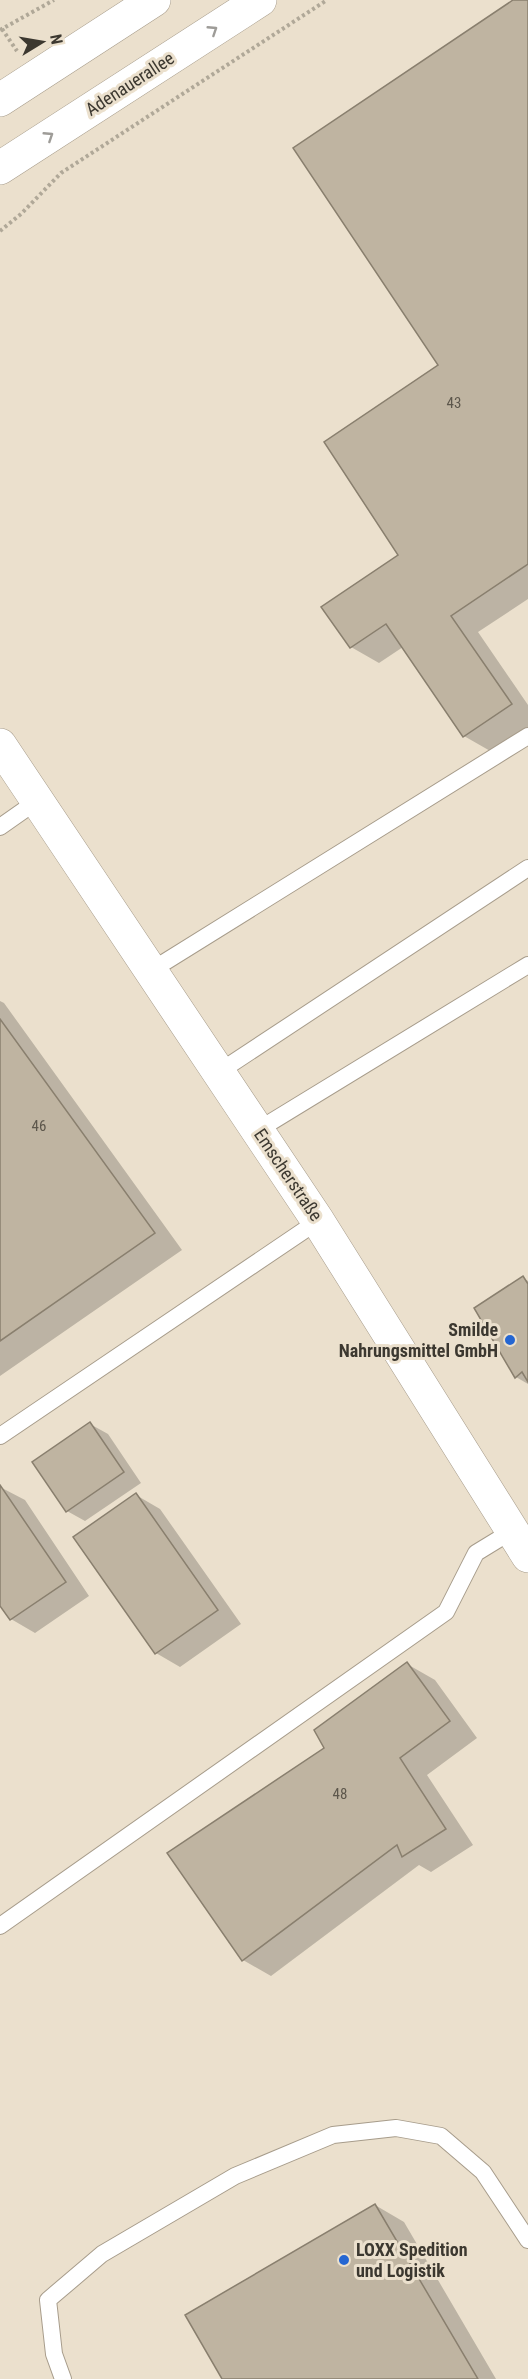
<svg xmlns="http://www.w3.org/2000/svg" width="528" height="2379" font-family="'Roboto Condensed',sans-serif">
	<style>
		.shadow { fill: #0003 }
		.building { fill: #bfb4a1; stroke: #897f6e; stroke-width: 1.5 }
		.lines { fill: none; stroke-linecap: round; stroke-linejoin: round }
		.lane-casing { stroke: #a79c8b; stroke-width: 18 }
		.secondary-casing { stroke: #a79c8b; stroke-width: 34 }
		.path { stroke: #b0a898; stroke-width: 4; stroke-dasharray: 3 3; stroke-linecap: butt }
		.lane { stroke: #fff; stroke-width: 16 }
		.secondary { stroke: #fff; stroke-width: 33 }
		.oneway { stroke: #9e9c98 }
		.poi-dot { fill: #2566d2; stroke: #ebe0cd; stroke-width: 2 }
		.labels { text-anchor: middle; stroke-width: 6; stroke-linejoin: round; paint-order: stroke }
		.number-label { font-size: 15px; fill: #5d574c }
		.street-label { font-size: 18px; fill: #3c3830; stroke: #ebe0cd }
		.poi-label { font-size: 18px; font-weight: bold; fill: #3c3830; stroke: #ebe0cd; text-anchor: end }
	</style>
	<rect width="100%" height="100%" fill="#ebe0cd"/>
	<path class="shadow" d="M 516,0 L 528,0 L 528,599 L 478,632 L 528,705 L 528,728 L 492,752 L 464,736 L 403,647 L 379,663 L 351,647 L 400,556 Z
		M 0,1001 L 4,1003 L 182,1250 L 0,1376 Z
		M 523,1278 L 528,1281 L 528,1384 L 516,1377 Z
		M 90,1424 L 108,1434 L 141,1483 L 85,1521 L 67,1511 Z
		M 0,1487 L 25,1500 L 89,1596 L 35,1633 L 11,1619 L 0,1603 Z
		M 136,1495 L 160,1509 L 241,1624 L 180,1667 L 156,1653 Z
		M 407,1664 L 435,1680 L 477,1738 L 427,1775 L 473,1845 L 431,1872 L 419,1865 L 271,1976 L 243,1960 L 326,1749 Z
		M 375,2205 L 404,2222 L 496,2379 L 224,2379 Z"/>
	<path class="building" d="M 513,0 L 528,0 L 528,564 L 451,616 L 512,704 L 463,737 L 386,624 L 350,648 L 321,607 L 398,555 L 324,442 L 438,365 L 293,148 Z
		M 0,1019 L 155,1233 L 0,1341 Z
		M 523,1276 L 528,1284 L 528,1382 L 522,1372 L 515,1378 L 474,1308 Z
		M 90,1422 L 124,1472 L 66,1512 L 32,1462 Z
		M 0,1485 L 66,1582 L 10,1620 L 0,1606 Z
		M 136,1493 L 218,1610 L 155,1654 L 73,1537 Z
		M 407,1662 L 450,1721 L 400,1758 L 446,1829 L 402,1857 L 397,1845 L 242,1961 L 167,1853 L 324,1748 L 314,1730 Z
		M 375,2204 L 478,2379 L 222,2379 L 185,2315 Z"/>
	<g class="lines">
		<defs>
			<path id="lane" d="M 0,827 L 37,801
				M 152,970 L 528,736
				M 219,1072 L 528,868
				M 258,1130 L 528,965
				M 0,1436 L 318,1221
				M 0,1926 L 446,1612 L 476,1553 L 512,1531
				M 63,2379 L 54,2354 L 48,2300 L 102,2254 L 235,2176 L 333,2135 L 396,2128 L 441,2136 L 483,2172 L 528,2240"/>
			<path id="secondary" d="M 0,100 L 154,0
				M 0,168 L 260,0
				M 0,745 L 318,1221 L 528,1556"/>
		</defs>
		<use href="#lane" class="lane-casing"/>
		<use href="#secondary" class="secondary-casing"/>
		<path class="path" d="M 2,29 L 17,51
			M 0,30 L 54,0
			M 0,231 L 21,214 L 61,173 L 327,0"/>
		<use href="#lane" class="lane"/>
		<use href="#secondary" class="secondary"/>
	</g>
	<defs><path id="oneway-chevron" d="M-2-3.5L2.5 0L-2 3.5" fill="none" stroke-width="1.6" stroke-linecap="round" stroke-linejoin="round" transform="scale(1.5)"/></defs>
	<g class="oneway">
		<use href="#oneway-chevron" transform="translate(213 30) rotate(-33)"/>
		<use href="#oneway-chevron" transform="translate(49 136) rotate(-33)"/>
	</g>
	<g class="poi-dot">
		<circle cx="510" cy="1340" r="6"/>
		<circle cx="344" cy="2260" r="6"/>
	</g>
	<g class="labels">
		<g class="number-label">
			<text x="454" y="408">43</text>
			<text x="39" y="1131">46</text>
			<text x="340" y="1799">48</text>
		</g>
		<g class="street-label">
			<text transform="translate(130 84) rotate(-33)" y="6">Adenauerallee</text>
			<text transform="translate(288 1175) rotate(56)" y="6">Emscherstraße</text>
		</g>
		<g class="poi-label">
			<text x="498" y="1336">Smilde<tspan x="498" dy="21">Nahrungsmittel GmbH</tspan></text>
			<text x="356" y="2256" text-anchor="start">LOXX Spedition<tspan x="356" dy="21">und Logistik</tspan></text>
		</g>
	</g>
	<g transform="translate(42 42) rotate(79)" stroke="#ebe0cd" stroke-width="4.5" paint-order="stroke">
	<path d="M0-4.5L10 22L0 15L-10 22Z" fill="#3c3830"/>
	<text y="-9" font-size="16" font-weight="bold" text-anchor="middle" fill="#3c3830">N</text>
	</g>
</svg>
